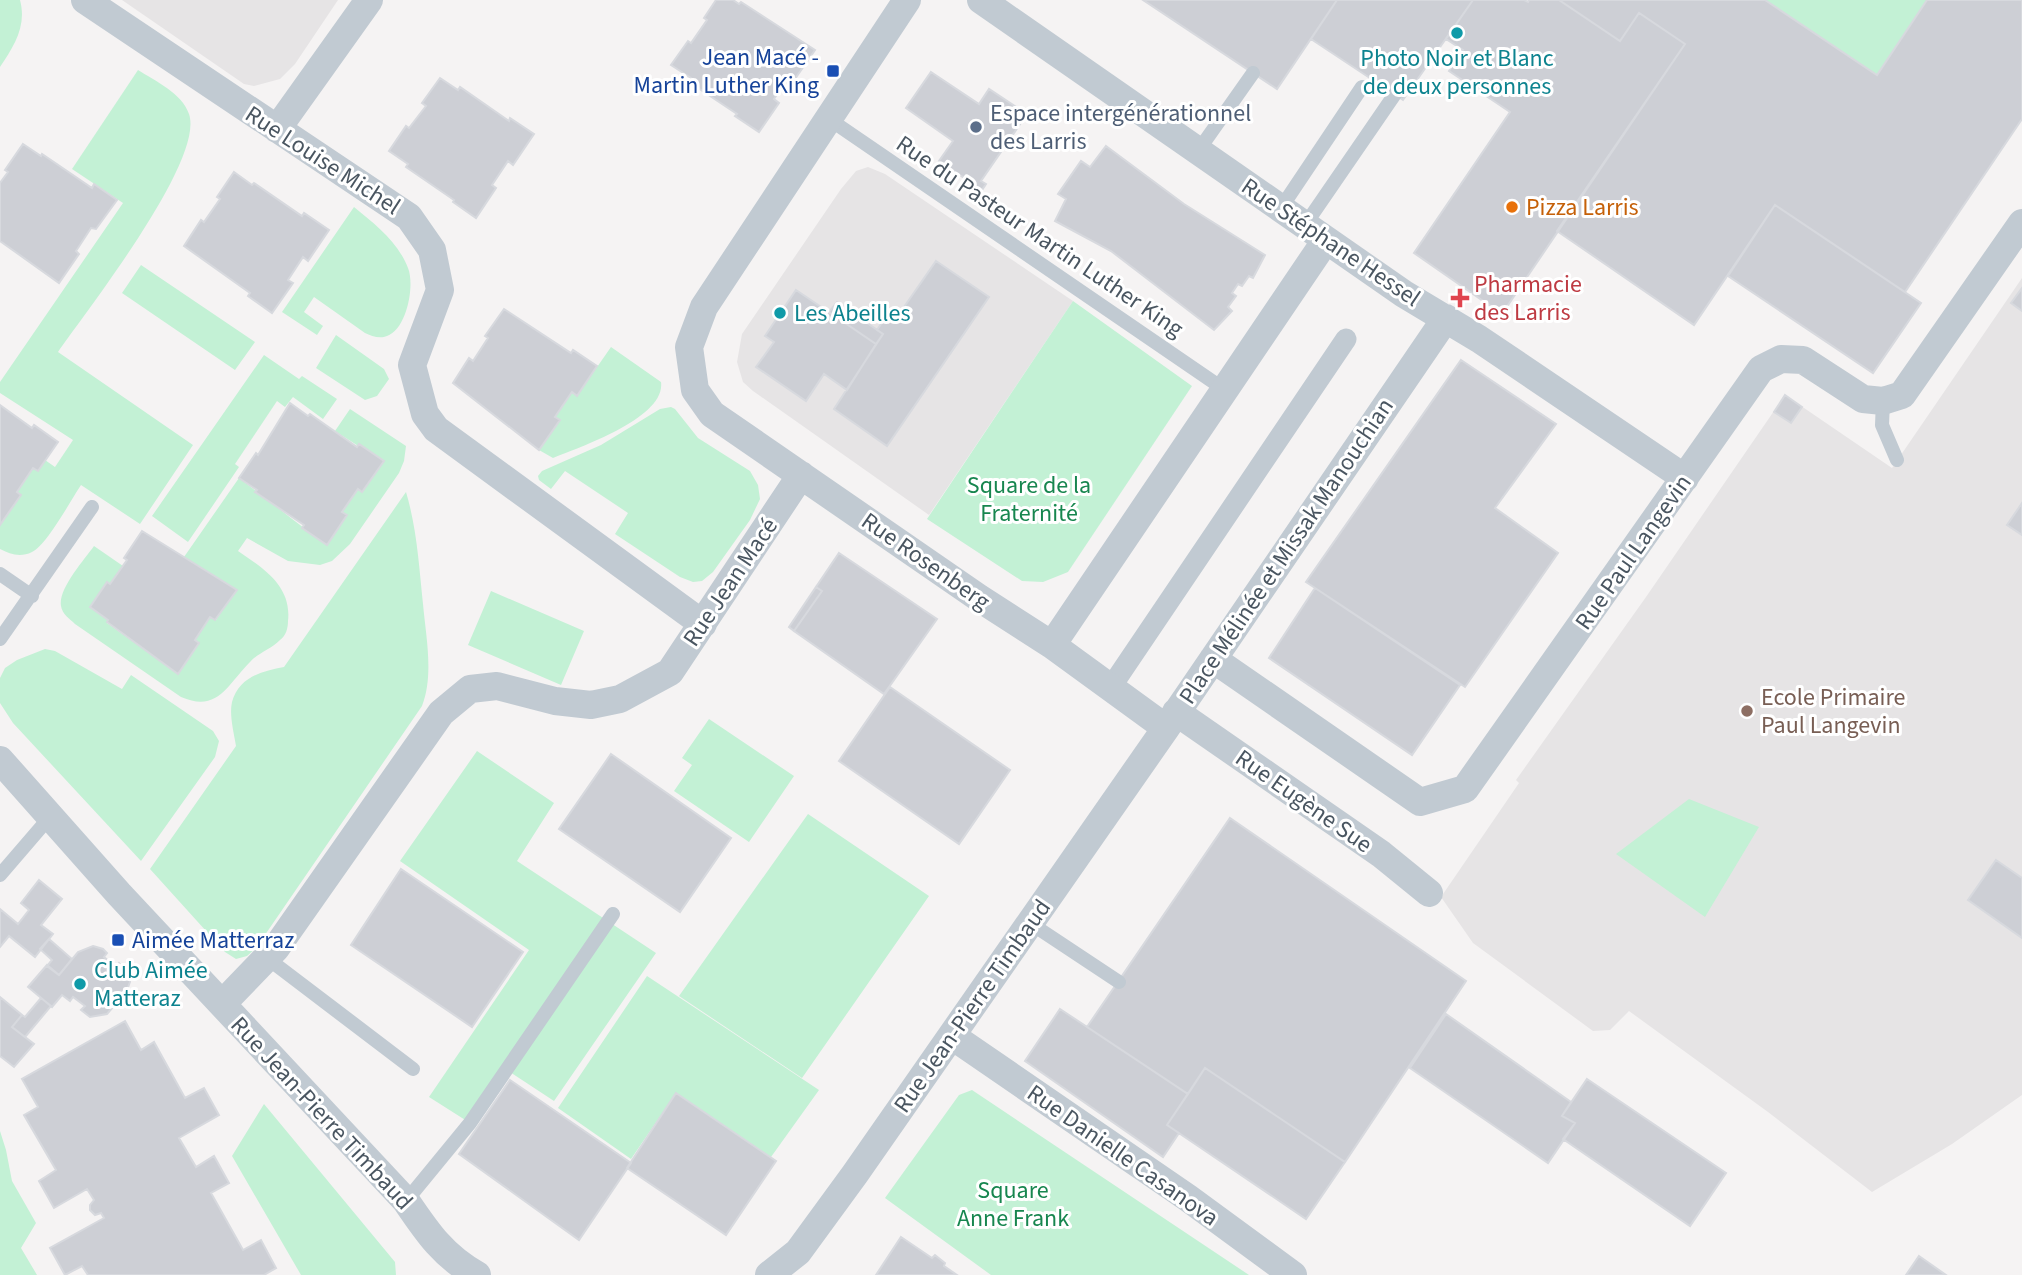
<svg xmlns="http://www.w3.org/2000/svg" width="2022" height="1275" font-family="'Source Sans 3',sans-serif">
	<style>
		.education { fill: #e6e4e5 }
		.green { fill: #c3f1d5 }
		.building { fill: #cdcfd5; stroke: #d7d9de; stroke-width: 2 }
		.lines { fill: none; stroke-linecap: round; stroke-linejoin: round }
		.service { stroke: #c1cad2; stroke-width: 14 }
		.pedestrian { stroke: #c1cad2; stroke-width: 21 }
		.minor { stroke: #c1cad2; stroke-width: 28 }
		.culture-dot { fill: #0f9aa8; stroke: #fff; stroke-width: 2.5 }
		.transit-dot { fill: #1a4fb4; stroke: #fff; stroke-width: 2.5 }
		.service-dot { fill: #5c6f8a; stroke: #fff; stroke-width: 2.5 }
		.food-dot { fill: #e8710a; stroke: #fff; stroke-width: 2.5 }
		.health-dot { fill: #e0444e; stroke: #fff; stroke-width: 2.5 }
		.education-dot { fill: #8d6e63; stroke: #fff; stroke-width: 2.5 }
		.labels { text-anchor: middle; stroke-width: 6; stroke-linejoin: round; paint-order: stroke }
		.transit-label { font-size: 24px; fill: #164399; stroke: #fff; text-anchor: end }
		.culture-label { font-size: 24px; fill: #0d838f; stroke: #fff; text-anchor: start }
		.service-label { font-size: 24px; fill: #4e5e75; stroke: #fff; text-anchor: start }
		.street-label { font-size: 24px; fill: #4a5661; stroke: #fff }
		.food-label { font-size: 24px; fill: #c56008; stroke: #fff; text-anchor: start }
		.health-label { font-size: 24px; fill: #be3a42; stroke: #fff; text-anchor: start }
		.park-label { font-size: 24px; fill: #17864f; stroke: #fff }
		.education-label { font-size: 24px; fill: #785e54; stroke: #fff; text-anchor: start }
	</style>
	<rect width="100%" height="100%" fill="#f5f3f3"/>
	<path class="education" d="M 122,0 L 338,0 L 295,64 L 280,79 L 254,86 L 244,84 Z
		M 868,167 L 885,174 L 1073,301 L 929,515 L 753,391 L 743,382 L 737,362 L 742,334 L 841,189 L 856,171 Z
		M 2022,278 L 2022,1095 L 1952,1144 L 1872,1192 L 1768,1112 L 1629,1011 L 1610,1030 L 1593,1031 L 1473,943 L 1441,897 L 1519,783 L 1516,780 L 1646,597 L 1785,395 L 1892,468 Z"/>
	<path class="green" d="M 0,0 L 20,0 C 27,26 14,46 0,67 Z
		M 1765,0 L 1927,0 L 1877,75 Z
		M 138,70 C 155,81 182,93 189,114 C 205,160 87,310 58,352 L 193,445 L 140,524 L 81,485 C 71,500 46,546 32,552 C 20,558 10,554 0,549 L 0,525 L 21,495 L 17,492 L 33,468 L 38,471 L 45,460 L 55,467 L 73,440 L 0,393 L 0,382 L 123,203 L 72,169 Z
		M 354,207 C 375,224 398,242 408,268 C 415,285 407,329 387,336 C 380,339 371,336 365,333 L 314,297 L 304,312 L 323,326 L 317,335 L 282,312 Z
		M 141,265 L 255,342 L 235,370 L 122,293 Z
		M 1073,301 L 1192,386 L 1068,572 L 1043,582 L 1022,581 L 927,519 Z
		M 336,335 L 384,369 L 389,379 L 377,396 L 365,400 L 316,368 Z
		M 611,347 L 661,382 C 666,418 580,447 553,458 L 539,450 L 559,420 L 555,417 L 572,392 L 577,396 Z
		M 264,355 L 299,379 L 302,376 L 337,399 L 323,419 L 293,397 L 285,407 L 277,401 L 235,464 L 239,467 L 188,542 L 152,516 Z
		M 671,407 L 675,409 L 698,438 L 750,471 L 758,485 L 760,499 L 750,520 L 713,572 L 702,581 L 693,582 L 680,577 L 615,534 L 628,513 L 565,471 L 551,489 L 539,480 L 538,476 L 542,471 L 601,445 L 660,409 Z
		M 350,409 L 406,446 L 404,461 L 399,473 L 350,544 L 332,561 L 320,565 L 288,561 L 247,538 L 238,551 C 263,568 292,586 288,621 C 288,628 286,636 280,640 C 271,649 258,653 250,662 C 227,685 218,713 181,697 L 75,624 C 70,619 62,614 61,606 C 58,589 84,560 94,546 L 123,566 L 110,584 L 107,582 L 91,607 L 108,620 L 107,623 L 178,674 L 199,643 L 195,640 L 210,617 L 216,620 L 236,590 L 184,557 L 239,478 L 326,545 L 347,515 L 342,512 L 358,489 L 362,492 L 383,462 L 335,431 Z
		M 406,492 C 417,529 419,566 423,604 C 426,637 434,675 422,706 L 256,948 L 247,956 L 236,959 L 225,952 L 150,869 L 236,746 C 234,733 229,715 232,702 C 239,677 262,671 284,667 Z
		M 491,591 L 584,631 L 561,685 L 468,645 Z
		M 45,649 L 55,651 L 122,689 L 131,675 L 213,731 L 219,741 L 215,757 L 141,861 L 13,723 L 0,703 L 0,678 L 5,668 L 17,660 Z
		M 709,719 L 794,776 L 749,842 L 674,791 L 692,765 L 682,758 Z
		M 477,751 L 554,803 L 517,861 L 656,953 L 554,1101 L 507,1070 L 470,1123 L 429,1097 L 529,950 L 400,861 Z
		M 1689,799 L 1759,827 L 1705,917 L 1616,854 Z
		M 808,814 L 929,896 L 802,1078 L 679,996 Z
		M 647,976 L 819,1090 L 771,1157 L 676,1093 L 631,1159 L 558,1108 Z
		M 972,1090 L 1249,1275 L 991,1275 L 885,1198 L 959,1095 Z
		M 264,1104 L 395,1262 L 396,1275 L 301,1275 L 232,1156 Z
		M 0,1131 L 6,1150 L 12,1181 L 36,1223 L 21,1248 L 37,1275 L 0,1275 Z"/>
	<path class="building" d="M 716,0 L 733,0 L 739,4 L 741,2 L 815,50 L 795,79 L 790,76 L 774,99 L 779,103 L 759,132 L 735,116 L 737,114 L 689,82 L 691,78 L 671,65 L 688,41 L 691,43 L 707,20 L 704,18 Z
		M 1143,0 L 1337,0 L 1277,89 Z
		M 1337,0 L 1473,0 L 1403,100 L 1311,39 Z
		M 1473,0 L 1524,0 L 1528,2 L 1529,0 L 1559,0 L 1620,41 L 1639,13 L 1685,44 L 1502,314 L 1414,253 L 1510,112 L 1449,71 L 1463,50 L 1446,39 Z
		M 1559,0 L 1765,0 L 1877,75 L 1927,0 L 2022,0 L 2022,119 L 1905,292 L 1775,205 L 1694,325 L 1557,231 L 1685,44 L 1639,13 L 1620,41 Z
		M 931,72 L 979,104 L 989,89 L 1027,114 L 981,181 L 986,184 L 982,190 L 939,161 L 953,141 L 906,108 Z
		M 440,78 L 458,90 L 460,87 L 509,121 L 510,118 L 534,134 L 513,165 L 508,161 L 492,185 L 496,188 L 476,218 L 453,202 L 454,200 L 406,167 L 408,164 L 389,151 L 406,126 L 409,128 L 426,106 L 422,103 Z
		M 23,144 L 41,156 L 42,154 L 92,188 L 94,184 L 117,200 L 96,229 L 91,228 L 76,251 L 79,254 L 59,283 L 0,241 L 0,183 L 8,172 L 5,170 Z
		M 1106,146 L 1184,204 L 1265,255 L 1253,278 L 1249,276 L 1242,286 L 1238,284 L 1232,293 L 1236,296 L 1228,307 L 1232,311 L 1214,330 L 1111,251 L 1055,221 L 1066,199 L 1058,194 L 1081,161 L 1090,167 Z
		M 234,172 L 252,185 L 254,183 L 302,216 L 304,213 L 329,230 L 308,261 L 303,257 L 288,280 L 293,283 L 272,313 L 248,296 L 250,293 L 184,246 L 201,220 L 204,222 L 220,199 L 217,197 Z
		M 1775,205 L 1921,303 L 1873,373 L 1728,276 Z
		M 936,261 L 989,297 L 887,446 L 834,409 L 883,334 L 877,330 L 887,315 L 895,320 Z
		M 2022,288 L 2022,311 L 2011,303 Z
		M 796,290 L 876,344 L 847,390 L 824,374 L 806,401 L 756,367 L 774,342 L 765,336 Z
		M 837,302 L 883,334 L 876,344 L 829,312 Z
		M 504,309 L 571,353 L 573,350 L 597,366 L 577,396 L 572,392 L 555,417 L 560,420 L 539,450 L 453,383 L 469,358 L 473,361 L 488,338 L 485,336 Z
		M 1461,360 L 1556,424 L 1495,508 L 1558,553 L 1465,687 L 1306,582 Z
		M 1785,395 L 1802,407 L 1791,423 L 1774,412 Z
		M 290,403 L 308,416 L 310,414 L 357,447 L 359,444 L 384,461 L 362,492 L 358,489 L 342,512 L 347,515 L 327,545 L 302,528 L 304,525 L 255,492 L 257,490 L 239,478 L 256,453 L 258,455 Z
		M 0,405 L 32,428 L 34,425 L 58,442 L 38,471 L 33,468 L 17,492 L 21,495 L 0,525 Z
		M 2022,503 L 2022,535 L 2007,525 Z
		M 142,531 L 237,590 L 215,620 L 210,617 L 195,640 L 199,643 L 178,674 L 107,622 L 108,620 L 90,607 L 107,582 L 110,584 L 127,560 L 124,558 Z
		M 839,553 L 937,619 L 884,694 L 794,631 L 822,591 L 816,587 Z
		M 816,587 L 822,591 L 794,631 L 789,627 Z
		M 1315,588 L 1460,685 L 1412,755 L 1269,658 Z
		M 890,687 L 1010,770 L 959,844 L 839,761 Z
		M 611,754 L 731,838 L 680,912 L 559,829 Z
		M 1230,818 L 1466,981 L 1345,1162 L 1205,1068 L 1188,1094 L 1087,1027 Z
		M 1996,860 L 2022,878 L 2022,938 L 1968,900 Z
		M 401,869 L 523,952 L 472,1027 L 351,945 Z
		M 39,880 L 62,899 L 41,925 L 53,934 L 35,957 L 9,936 L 0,947 L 0,909 L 18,924 L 29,910 L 21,903 Z
		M 49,939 L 72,959 L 59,975 L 47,966 L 52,960 L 40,949 Z
		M 93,946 L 103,949 L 107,953 L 104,957 L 116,967 L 119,963 L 129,974 L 130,982 L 127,990 L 123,996 L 119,993 L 110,1004 L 113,1007 L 107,1014 L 90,1017 L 81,1010 L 85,1006 L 73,997 L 70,1001 L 62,995 L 52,1007 L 28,987 L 47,965 L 59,975 L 78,952 Z
		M 0,997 L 22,1015 L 12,1027 L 34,1044 L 14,1067 L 0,1056 Z
		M 41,998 L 51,1006 L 25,1037 L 12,1027 L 22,1015 L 25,1017 Z
		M 1060,1009 L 1188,1094 L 1167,1125 L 1179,1133 L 1163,1157 L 1025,1061 Z
		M 1446,1014 L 1571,1102 L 1562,1116 L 1575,1123 L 1548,1163 L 1410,1068 Z
		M 125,1021 L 141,1050 L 154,1042 L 185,1098 L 204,1088 L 219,1115 L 179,1138 L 196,1167 L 214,1156 L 229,1183 L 211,1193 L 243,1250 L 261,1240 L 276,1268 L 264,1275 L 88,1275 L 82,1266 L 65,1275 L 50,1248 L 104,1218 L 101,1213 L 95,1215 L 90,1210 L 90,1205 L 94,1200 L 87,1189 L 54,1208 L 39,1181 L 56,1170 L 24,1115 L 38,1107 L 22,1079 Z
		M 1205,1068 L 1345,1162 L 1306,1219 L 1167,1125 Z
		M 1587,1079 L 1726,1173 L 1690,1226 L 1563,1139 L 1575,1123 L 1562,1116 Z
		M 510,1080 L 631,1163 L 579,1240 L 459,1154 Z
		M 676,1093 L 776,1161 L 726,1235 L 627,1168 Z
		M 901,1237 L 932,1258 L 935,1255 L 945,1263 L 944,1266 L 957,1275 L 876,1275 Z
		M 1919,1256 L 1946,1275 L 1906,1275 Z"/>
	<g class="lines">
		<path class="service" d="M 829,119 L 1225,390
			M 1198,151 L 1253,73
			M 1281,208 L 1362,87
			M 1305,225 L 1395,94
			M 1883,401 L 1882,425 L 1897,460
			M 0,574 L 32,596
			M 0,639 L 92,507
			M 0,875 L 49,818
			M 1030,923 L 1119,982
			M 267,958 L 413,1069
			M 406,1201 L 470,1123 L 613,914"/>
		<path class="pedestrian" d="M 1111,687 L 1346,339"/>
		<path class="minor" d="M 85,0 L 409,217 L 432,250 L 440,290 L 412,365 L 425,414 L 436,429 L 703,624
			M 907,0 L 704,307 L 689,347 L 695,390 L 712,414 L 979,598 L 1052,645 L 1166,728
			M 981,0 L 1404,294 L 1479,339 L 1685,478
			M 277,129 L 369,0
			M 1052,645 L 1326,240
			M 1213,659 L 1420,802 L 1465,789 L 1761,369 L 1781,359 L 1803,360 L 1863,399 L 1883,401 L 1902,395 L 2022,223
			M 1176,712 L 1381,854 L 1429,893
			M 0,760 L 119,894 L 406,1201 C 427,1232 443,1256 477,1275
			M 222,1004 L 276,948 L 441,713 L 470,689 L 497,686 L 555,701 L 591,705 L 620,699 L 670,672 L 801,475
			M 952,1036 L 1188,1198 L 1293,1275
			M 769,1275 L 798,1252 L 855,1174 L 1166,728 L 1446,318"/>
	</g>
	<g class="culture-dot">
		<circle cx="1457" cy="33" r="7"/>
		<circle cx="780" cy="313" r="7"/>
		<circle cx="80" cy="984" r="7"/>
	</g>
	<g class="transit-dot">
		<rect x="826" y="64" width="14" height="14" rx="3.5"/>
		<rect x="111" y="933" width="14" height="14" rx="3.5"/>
	</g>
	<circle class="service-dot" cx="976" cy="127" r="7"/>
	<circle class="food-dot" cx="1512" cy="207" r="7"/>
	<path class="health-dot" d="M1456.5 287.5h7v7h7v7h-7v7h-7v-7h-7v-7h7z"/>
	<circle class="education-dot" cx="1747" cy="711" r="7"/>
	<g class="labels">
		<g class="transit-label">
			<text x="819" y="65">Jean Macé -<tspan x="819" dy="28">Martin Luther King</tspan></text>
			<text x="132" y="948" text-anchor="start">Aimée Matterraz</text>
		</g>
		<g class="culture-label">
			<text x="1457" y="66" text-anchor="middle">Photo Noir et Blanc<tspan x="1457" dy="28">de deux personnes</tspan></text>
			<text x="794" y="321">Les Abeilles</text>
			<text x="94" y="978">Club Aimée<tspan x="94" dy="28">Matteraz</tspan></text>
		</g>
		<g class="service-label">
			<text x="990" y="121">Espace intergénérationnel<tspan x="990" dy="28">des Larris</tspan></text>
		</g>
		<g class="street-label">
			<text transform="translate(323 160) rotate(33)" y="8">Rue Louise Michel</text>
			<text transform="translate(1040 236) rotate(34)" y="8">Rue du Pasteur Martin Luther King</text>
			<text transform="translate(1331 242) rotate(34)" y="8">Rue Stéphane Hessel</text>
			<text transform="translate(1286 551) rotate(-56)" y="8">Place Mélinée et Missak Manouchian</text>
			<text transform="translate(1633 552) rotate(-55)" y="8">Rue Paul Langevin</text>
			<text transform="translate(926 561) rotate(35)" y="8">Rue Rosenberg</text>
			<text transform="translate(730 582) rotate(-56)" y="8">Rue Jean Macé</text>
			<text transform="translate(1304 801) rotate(35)" y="8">Rue Eugène Sue</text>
			<text transform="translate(972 1006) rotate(-55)" y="8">Rue Jean-Pierre Timbaud</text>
			<text transform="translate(322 1113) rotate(47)" y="8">Rue Jean-Pierre Timbaud</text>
			<text transform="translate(1123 1155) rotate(35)" y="8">Rue Danielle Casanova</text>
		</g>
		<g class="food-label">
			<text x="1526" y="215">Pizza Larris</text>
		</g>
		<g class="health-label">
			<text x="1474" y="292">Pharmacie<tspan x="1474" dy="28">des Larris</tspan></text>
		</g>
		<g class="park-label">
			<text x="1029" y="493">Square de la<tspan x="1029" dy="28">Fraternité</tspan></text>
			<text x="1013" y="1198">Square<tspan x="1013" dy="28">Anne Frank</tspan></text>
		</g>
		<g class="education-label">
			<text x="1761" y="705">Ecole Primaire<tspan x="1761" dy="28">Paul Langevin</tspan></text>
		</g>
	</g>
</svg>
